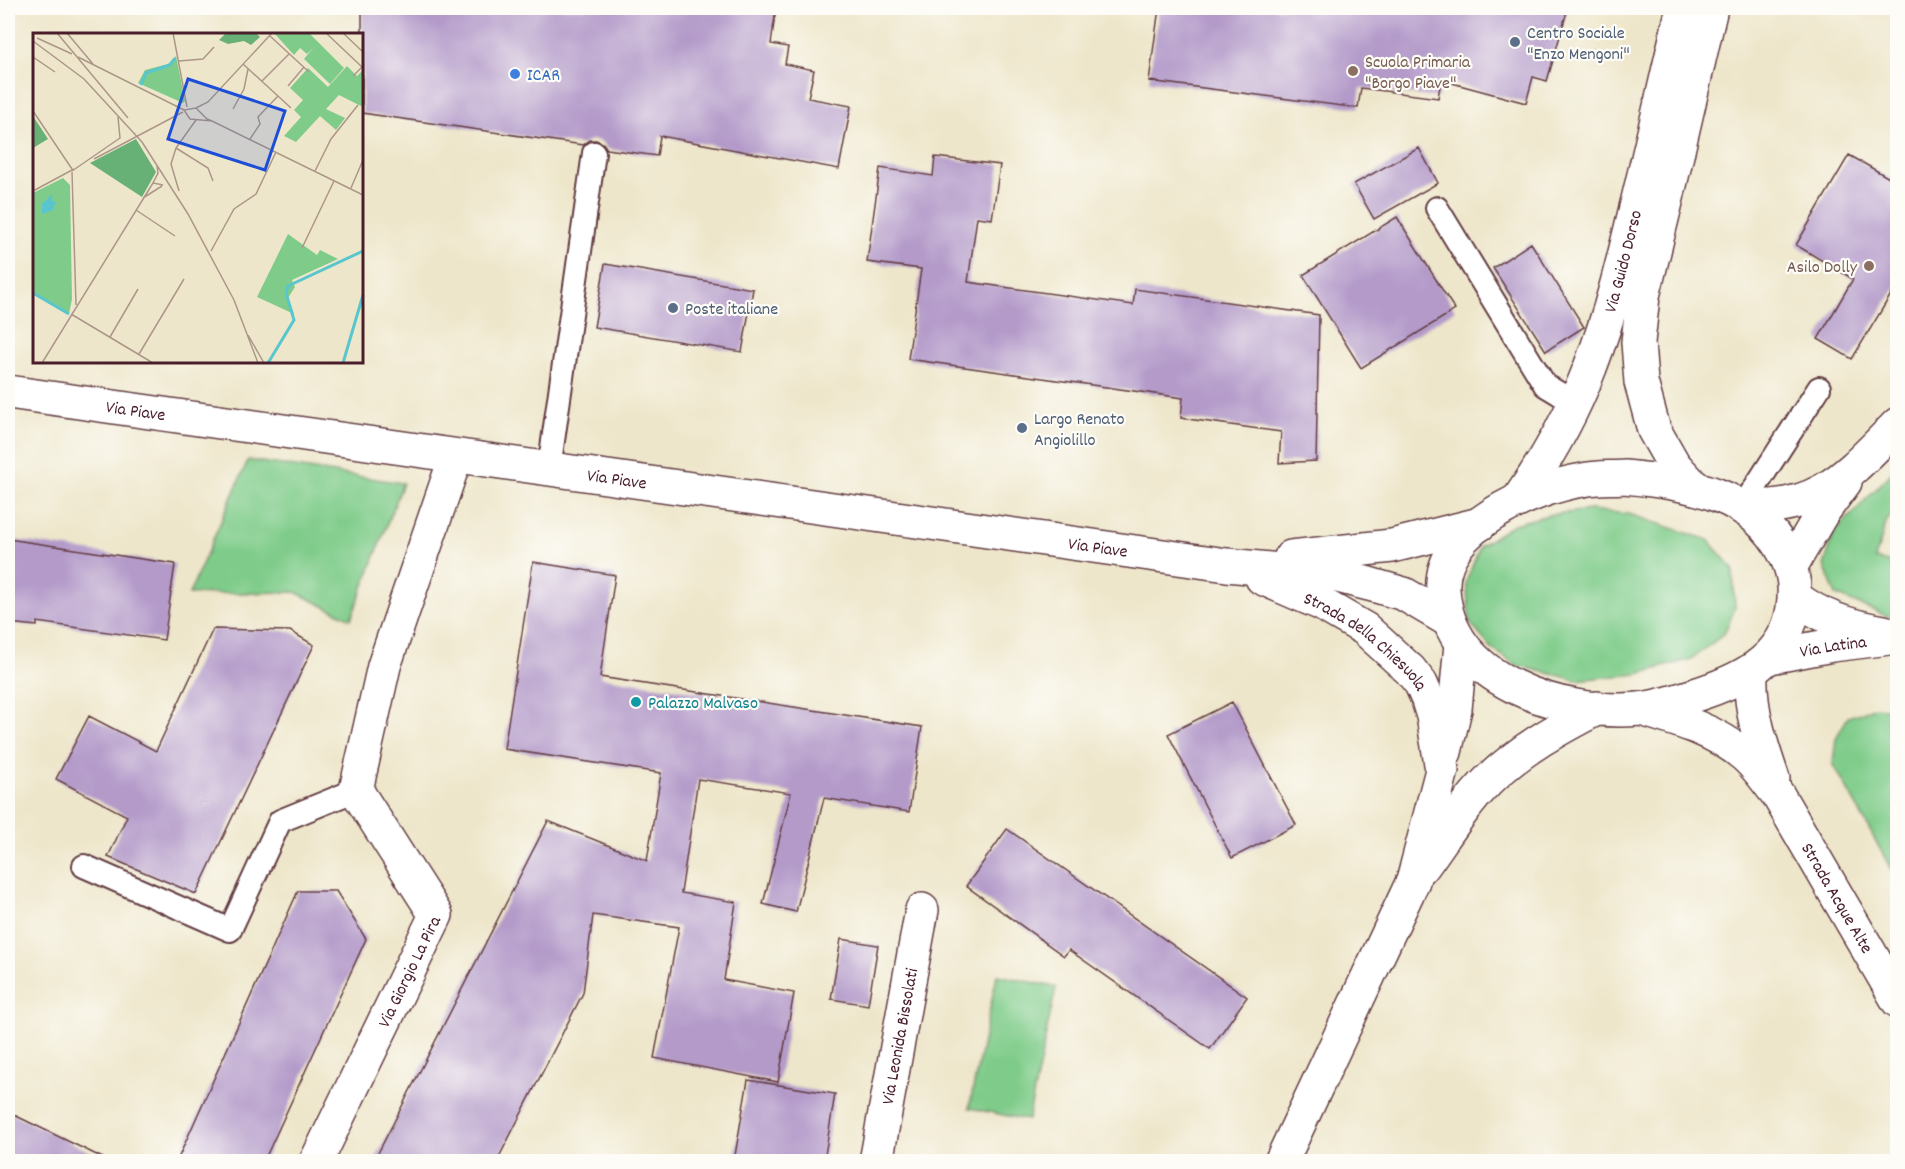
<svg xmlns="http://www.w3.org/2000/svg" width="1905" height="1169" font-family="Dekko,sans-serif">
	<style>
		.green { fill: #7fcc8a; stroke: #64765a; stroke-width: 1.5 }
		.building { fill: #b39ac9 }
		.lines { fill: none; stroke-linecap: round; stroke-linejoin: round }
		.lane-casing { stroke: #633d43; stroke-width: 26 }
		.street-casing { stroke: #633d43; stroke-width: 36 }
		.secondary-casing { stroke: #633d43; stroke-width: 36 }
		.primary-casing { stroke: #633d43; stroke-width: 36 }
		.lane { stroke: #fff; stroke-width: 22 }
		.street { stroke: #fff; stroke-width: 33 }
		.secondary { stroke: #fff; stroke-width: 33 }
		.primary { stroke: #fff; stroke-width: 33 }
		.service-dot { fill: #5c6f8a; stroke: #fdfcf7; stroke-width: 2 }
		.education-dot { fill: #8d6e63; stroke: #fdfcf7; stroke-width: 2 }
		.shop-dot { fill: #3f7fe0; stroke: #fdfcf7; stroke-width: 2 }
		.culture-dot { fill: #0f9aa8; stroke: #fdfcf7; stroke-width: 2 }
		.labels { text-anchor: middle; stroke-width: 4.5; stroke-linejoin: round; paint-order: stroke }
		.service-label { font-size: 18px; fill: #4e5e75; stroke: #fdfcf7; text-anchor: start }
		.education-label { font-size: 18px; fill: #785e54; stroke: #fdfcf7; text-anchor: start }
		.shop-label { font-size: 18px; fill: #366cbe; stroke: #fdfcf7; text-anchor: start }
		.street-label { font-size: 18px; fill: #4a1f2b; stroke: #fdfcf7 }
		.culture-label { font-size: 18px; fill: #0d838f; stroke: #fdfcf7; text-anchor: start }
		.inset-river { fill: none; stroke: #59c6ce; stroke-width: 3 }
		.inset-road { fill: none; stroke: #ac968a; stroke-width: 1.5 }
		.view { fill: #1d4ed8; fill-opacity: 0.15; stroke: #1d4ed8; stroke-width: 3 }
		.inset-edge { fill: none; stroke: #4a1f2b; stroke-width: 3 }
	</style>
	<rect width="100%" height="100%" fill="#fdfcf7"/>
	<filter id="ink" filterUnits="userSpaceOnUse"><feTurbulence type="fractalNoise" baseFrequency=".0167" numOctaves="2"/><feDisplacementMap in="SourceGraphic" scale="12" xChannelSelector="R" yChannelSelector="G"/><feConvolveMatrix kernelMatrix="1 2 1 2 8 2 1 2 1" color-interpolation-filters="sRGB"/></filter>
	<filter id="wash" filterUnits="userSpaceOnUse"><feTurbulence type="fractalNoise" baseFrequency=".008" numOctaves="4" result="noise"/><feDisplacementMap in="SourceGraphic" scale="24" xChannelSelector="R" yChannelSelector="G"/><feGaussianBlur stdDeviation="1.35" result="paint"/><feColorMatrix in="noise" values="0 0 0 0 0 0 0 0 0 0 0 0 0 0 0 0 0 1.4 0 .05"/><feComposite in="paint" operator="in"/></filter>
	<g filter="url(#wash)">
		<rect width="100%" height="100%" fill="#eee6ca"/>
		<path class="green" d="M 248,460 L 403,483 L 351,619 L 295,592 L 189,594 Z
			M 1897,467 L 1897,511 L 1887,520 L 1875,559 L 1897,564 L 1897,618 L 1889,617 L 1836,595 L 1824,566 L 1834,533 Z
			M 1590,510 L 1629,514 L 1708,540 L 1733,569 L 1735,608 L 1724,634 L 1691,659 L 1638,674 L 1576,680 L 1516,665 L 1490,647 L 1470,623 L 1466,582 L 1480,546 L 1514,524 L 1548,515 Z
			M 1876,707 L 1897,710 L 1897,880 L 1833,763 L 1836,738 L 1848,717 Z
			M 997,975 L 1056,987 L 1028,1120 L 969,1108 Z"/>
		<g id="blocks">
			<path class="building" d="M 362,8 L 776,8 L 771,44 L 788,47 L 785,64 L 814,70 L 808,98 L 851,106 L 839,169 L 660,136 L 657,156 L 607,149 L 603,143 L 596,140 L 590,140 L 583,145 L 362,113 Z
				M 1159,8 L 1568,8 L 1547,81 L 1533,77 L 1526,103 L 1441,80 L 1438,98 L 1361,88 L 1358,108 L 1149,81 Z
				M 1419,148 L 1438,183 L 1374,219 L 1354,184 Z
				M 1849,155 L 1898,183 L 1898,283 L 1852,359 L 1818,339 L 1853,279 L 1796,245 Z
				M 935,157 L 1000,165 L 992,219 L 977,217 L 968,282 L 1133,305 L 1135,289 L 1319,315 L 1316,461 L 1279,463 L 1281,432 L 1181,418 L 1183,398 L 908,359 L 921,269 L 867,262 L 880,168 L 933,176 Z
				M 1397,217 L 1455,310 L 1361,368 L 1303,275 Z
				M 1531,243 L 1584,327 L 1546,351 L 1493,268 Z
				M 605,264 L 753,289 L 742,352 L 594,327 Z
				M 8,539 L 175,564 L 164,640 L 37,622 L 37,626 L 8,623 Z
				M 533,562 L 615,575 L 600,677 L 922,727 L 909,812 L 824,798 L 796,912 L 763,904 L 791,793 L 698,779 L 681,893 L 736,902 L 724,980 L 794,993 L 778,1082 L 654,1058 L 679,927 L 593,915 L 583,993 L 497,1161 L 374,1161 L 548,821 L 647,861 L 661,773 L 504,749 Z
				M 213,629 L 290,631 L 314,645 L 196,894 L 108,857 L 127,816 L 56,779 L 89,716 L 156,751 Z
				M 1232,702 L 1296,825 L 1232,858 L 1168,734 Z
				M 1007,829 L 1247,997 L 1210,1049 L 1069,950 L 1064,956 L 966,886 Z
				M 298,891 L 336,891 L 366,939 L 264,1161 L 177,1161 Z
				M 841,939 L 878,945 L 868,1005 L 831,999 Z
				M 748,1080 L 835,1094 L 824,1161 L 734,1161 Z
				M 8,1112 L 109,1161 L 8,1161 Z"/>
		</g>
	</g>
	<g filter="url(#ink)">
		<use href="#blocks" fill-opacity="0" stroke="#633d43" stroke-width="1.5"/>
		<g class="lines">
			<defs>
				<path id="lane" d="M 1437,208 L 1545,385 L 1575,403
					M 549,469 L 594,153
					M 1743,506 L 1819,388
					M 84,866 L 230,930 L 280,821 L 356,790"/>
				<g id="street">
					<path d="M 1695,488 L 1674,465 L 1654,430 L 1641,382 L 1638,342 L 1643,296 L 1667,198 L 1711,8"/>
					<path id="s1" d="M 316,1162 L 436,915 L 356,790 L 384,666 L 456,456"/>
					<path id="s2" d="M 876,1162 L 922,910"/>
				</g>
				<g id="secondary">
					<path id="s3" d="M 8,392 L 1227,565 L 1334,575 L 1369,584 L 1404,594 L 1448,620"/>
					<path d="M 1291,557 L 1392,546 L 1480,524"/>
					<path id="s4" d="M 1262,578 L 1320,603 L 1365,629 L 1410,670 L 1421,684 L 1428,700 L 1433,716 L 1442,770 L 1413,881 L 1281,1162"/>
					<path d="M 1751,672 C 1749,709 1761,744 1773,779"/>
					<path id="s5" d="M 1641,709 C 1678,720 1714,730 1744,755 C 1757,766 1767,781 1778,795 L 1898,1001"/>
					<path d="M 1445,752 L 1455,709 L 1461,644"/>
					<path d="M 1424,865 C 1445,836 1464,805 1489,780 C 1521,749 1559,728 1598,708"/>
				</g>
				<g id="primary">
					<path d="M 1625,477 C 1687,483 1754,493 1785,554 C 1794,572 1796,588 1793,608 C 1786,660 1739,681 1695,695 C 1677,701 1659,707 1640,709 C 1562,716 1448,682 1443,589 C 1439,528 1532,488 1583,480 C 1596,477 1611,478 1625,477 Z"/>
					<path id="s6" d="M 1519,499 C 1544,463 1566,425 1583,385 C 1605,333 1619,278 1632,224 C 1650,152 1666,80 1683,8"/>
					<path d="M 1743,506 C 1819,512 1848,474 1898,424"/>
					<path d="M 1791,566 L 1822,513 L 1845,482"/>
					<path d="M 1795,597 C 1820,617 1852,627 1884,632"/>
					<path id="s7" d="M 1770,657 L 1832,645 L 1898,637"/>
				</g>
			</defs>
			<use href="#lane" class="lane-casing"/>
			<use href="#street" class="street-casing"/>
			<use href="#secondary" class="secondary-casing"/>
			<use href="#primary" class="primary-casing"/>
			<use href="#lane" class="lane"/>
			<use href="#street" class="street"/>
			<use href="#secondary" class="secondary"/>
			<use href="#primary" class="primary"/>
		</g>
	</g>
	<g class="service-dot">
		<circle cx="1515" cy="42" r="6"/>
		<circle cx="673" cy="308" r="6"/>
		<circle cx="1022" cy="428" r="6"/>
	</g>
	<g class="education-dot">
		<circle cx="1353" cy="71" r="6"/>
		<circle cx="1869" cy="266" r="6"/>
	</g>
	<circle class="shop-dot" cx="515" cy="74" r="6"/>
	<circle class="culture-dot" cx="636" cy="702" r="6"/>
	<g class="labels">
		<g class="service-label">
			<text x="1527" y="38">Centro Sociale<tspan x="1527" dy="21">"Enzo Mengoni"</tspan></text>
			<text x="685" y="314">Poste italiane</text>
			<text x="1034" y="424">Largo Renato<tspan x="1034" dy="21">Angiolillo</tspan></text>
		</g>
		<g class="education-label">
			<text x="1365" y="67">Scuola Primaria<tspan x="1365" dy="21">"Borgo Piave"</tspan></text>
			<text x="1857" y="272" text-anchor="end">Asilo Dolly</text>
		</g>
		<g class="shop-label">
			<text x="527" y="80">ICAR</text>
		</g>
		<g class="street-label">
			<text dy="6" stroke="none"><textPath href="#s6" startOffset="261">Via Guido Dorso</textPath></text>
			<text dy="6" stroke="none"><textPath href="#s3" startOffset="129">Via Piave</textPath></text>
			<text dy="6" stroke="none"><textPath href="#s3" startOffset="615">Via Piave</textPath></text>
			<text dy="6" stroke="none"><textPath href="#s3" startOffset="1101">Via Piave</textPath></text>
			<text dy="6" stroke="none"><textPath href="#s4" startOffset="123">Strada della Chiesuola</textPath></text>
			<text dy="6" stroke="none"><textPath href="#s7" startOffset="64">Via Latina</textPath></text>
			<text dy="6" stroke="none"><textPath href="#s5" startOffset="285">Strada Acque Alte</textPath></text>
			<text dy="6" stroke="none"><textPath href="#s1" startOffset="212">Via Giorgio La Pira</textPath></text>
			<text dy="6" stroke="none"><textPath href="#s2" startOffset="128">Via Leonida Bissolati</textPath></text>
		</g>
		<g class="culture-label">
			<text x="648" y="708">Palazzo Malvaso</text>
		</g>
	</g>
	<g transform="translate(33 33)">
		<rect width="330" height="330" fill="#eee6ca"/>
		<path d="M 241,0 L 276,0 L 311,35 L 297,51 L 271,26 L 281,14 L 274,21 L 267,15 L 261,22 ZM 143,23 L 152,68 L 150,70 L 105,50 L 112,37 L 135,31 ZM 314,33 L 324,43 L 330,37 L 330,74 L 306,62 L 293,76 L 312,85 L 303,97 L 287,83 L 263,109 L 251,103 L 268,84 L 261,77 L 270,67 L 257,55 L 275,35 L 295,54 ZM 30,145 L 37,152 L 39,266 L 36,281 L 0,259 L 0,160 ZM 255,201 L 284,222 L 287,217 L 305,226 L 259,247 L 262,254 L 255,265 L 261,281 L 224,264 Z" fill="#7fcc8a"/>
		<path d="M 193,0 L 223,0 L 227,4 L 218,12 L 211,8 L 195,11 L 186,7 ZM 0,83 L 15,106 L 0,115 ZM 103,106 L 123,139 L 109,164 L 57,130 Z" fill="#67b076"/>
		<path d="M 19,161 L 19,168 L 23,168 L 20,177 L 9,181 L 9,171 Z" fill="#59c6ce"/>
		<path class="inset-river" d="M 108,52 L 113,40 L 137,32 L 142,25M 0,260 L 36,281M 235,330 L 261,287 L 253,260 L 255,253 L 330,218M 310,330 L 330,262"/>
		<path class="inset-road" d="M 24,0 L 95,85M 34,0 L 60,31M 140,0 L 154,74M 293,0 L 329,34 L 320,43M 310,0 L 330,19M 237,3 L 276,39M 4,5 L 39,21M 0,8 L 51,46 L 109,109 L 155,181 L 201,267M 0,24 L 22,39M 45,24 L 151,77M 146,28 L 170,26 L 181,14M 210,31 L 258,75M 229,48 L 256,21M 255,53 L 271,34M 163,75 L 175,69 L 239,0M 200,76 L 211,56 L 215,36M 0,78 L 39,136M 179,88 L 157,86 L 151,77 L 163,75 L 174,86 L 179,88 L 330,162M 217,106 L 227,91 L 225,84 L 245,63M 143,115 L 175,135 L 180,148M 143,115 L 163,87M 143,115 L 138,131 L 146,158M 61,126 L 150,79M 124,133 L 125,140 L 120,150 L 130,152M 39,138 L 87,105 L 85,84M 282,138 L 298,106 L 325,72M 39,139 L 43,272M 318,155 L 330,127M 0,158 L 41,136M 110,165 L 129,153M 103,177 L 142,203M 269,215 L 301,148M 178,218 L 201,176 L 223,161 L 243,119M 201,267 L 225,330M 38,281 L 120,330M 215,302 L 231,330M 77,304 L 105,256M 106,321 L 151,246M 9,330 L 120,150"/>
		<path class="view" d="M 155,46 L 252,78 L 232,137 L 135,106 Z"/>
		<rect width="330" height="330" class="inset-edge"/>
	</g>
	<rect width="1905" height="1169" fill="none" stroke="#fdfcf7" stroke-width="30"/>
</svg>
